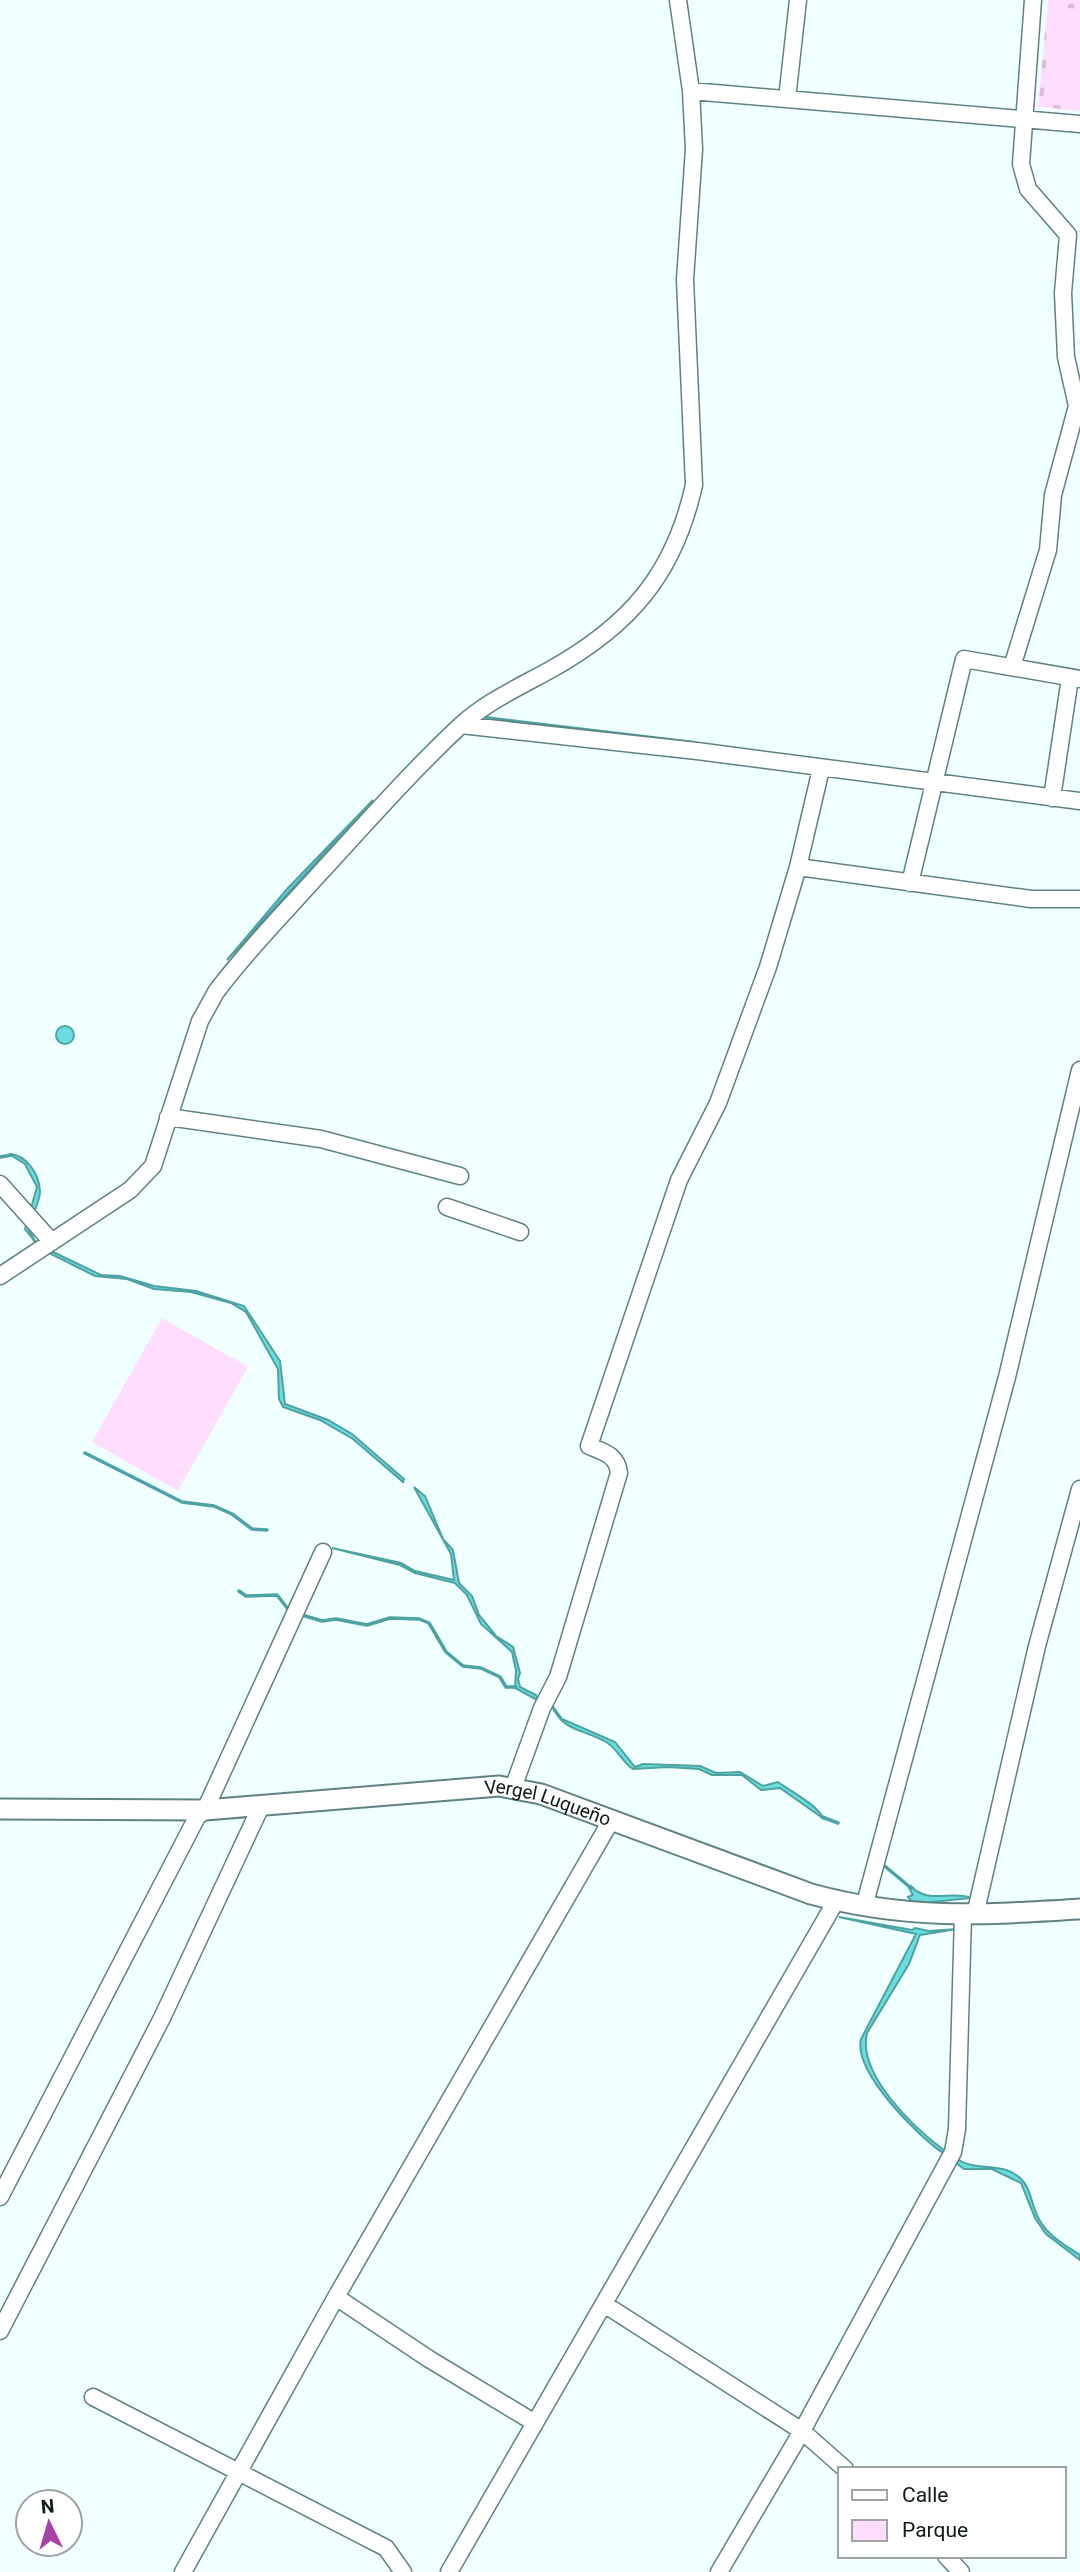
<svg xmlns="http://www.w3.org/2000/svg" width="1080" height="2572" font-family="Roboto,sans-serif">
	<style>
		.cemetery { fill: url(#cemetery-stones) }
		.park { fill: #ffdefd }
		.water { fill: #6addde; stroke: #4ea2a3; stroke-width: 2 }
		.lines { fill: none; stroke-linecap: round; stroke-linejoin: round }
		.stream { stroke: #4ea2a3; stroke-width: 3.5 }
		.minor-casing { stroke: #608282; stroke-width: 19 }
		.major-casing { stroke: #608282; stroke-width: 23 }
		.minor { stroke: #fff; stroke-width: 16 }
		.major { stroke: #fff; stroke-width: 19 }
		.labels { text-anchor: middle; stroke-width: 7; stroke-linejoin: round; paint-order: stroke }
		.street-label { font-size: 19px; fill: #0c1a1a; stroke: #fff }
	</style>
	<defs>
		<pattern id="cemetery-stones" width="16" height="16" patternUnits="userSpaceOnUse" patternTransform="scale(1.75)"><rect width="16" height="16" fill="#ffdefd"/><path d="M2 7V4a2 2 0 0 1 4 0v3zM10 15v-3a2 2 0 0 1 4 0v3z" fill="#d9bed8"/></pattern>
	</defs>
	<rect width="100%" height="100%" fill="#f0ffff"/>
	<path class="cemetery" d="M 1048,0 L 1080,0 L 1080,111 L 1038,107 Z"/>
	<path class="park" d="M 1051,7 L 1080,9 L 1080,107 L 1043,104 Z
		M 162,1318 L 248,1367 L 178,1491 L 92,1442 Z"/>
	<path class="water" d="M 486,717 L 694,742 L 694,743 L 486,718 Z
		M 373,800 L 227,960 L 288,888 Z
		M56 1035a9 9 0 1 1 18 0a9 9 0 1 1-18 0Z
		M 9,1154 C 27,1155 39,1174 40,1191 C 40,1203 30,1217 29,1230 L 36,1243 L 25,1229 L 37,1187 L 25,1164 Z
		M 51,1251 L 101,1275 L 120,1276 L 154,1286 L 196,1291 L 244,1306 L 280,1361 L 285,1404 L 328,1420 L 352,1434 L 404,1479 L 403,1482 L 353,1439 L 320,1420 L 283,1407 L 279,1399 L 278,1369 L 246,1312 L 231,1303 L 191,1292 L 154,1289 L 127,1279 L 95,1276 L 49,1253 Z
		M 414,1487 L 425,1496 L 443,1539 L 453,1550 L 459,1583 L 472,1596 L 479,1615 L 496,1636 L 513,1647 L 520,1673 L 518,1679 L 520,1687 L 536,1695 L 539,1701 L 515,1688 L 516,1671 L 512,1652 L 481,1624 L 467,1595 L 455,1583 L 415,1573 L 400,1565 L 332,1548 L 401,1563 L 415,1571 L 454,1580 L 451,1554 Z
		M 551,1704 L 562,1719 L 615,1742 L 635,1767 L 643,1764 L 673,1765 L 700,1766 L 716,1773 L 740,1772 L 763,1786 L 778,1782 C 793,1793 815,1803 824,1819 L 780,1788 L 761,1790 L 742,1775 L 712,1775 L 699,1769 L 668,1767 L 633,1769 C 622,1762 618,1749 606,1742 C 581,1728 563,1732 551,1704 Z
		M 911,1886 C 927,1905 954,1890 971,1898 L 914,1904 L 908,1897 L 913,1895 L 909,1888 Z
		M 839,1917 L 912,1930 L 915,1928 L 929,1931 L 957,1929 L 920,1935 L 909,1964 L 867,2033 C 857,2074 914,2128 945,2151 L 943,2153 C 918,2136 853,2072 861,2039 L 916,1934 Z
		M 957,2159 C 977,2173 1004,2160 1022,2180 C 1030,2188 1031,2200 1035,2210 C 1042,2232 1062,2244 1080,2255 L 1080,2260 L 1046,2234 L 1035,2218 L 1021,2183 L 992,2169 L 964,2169 L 955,2162 Z"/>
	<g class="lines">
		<path class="stream" d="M 0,1157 L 12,1155
			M 85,1453 L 182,1502 L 214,1506 L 232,1514 L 252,1529 L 267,1530
			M 239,1591 L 246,1596 L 277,1595 L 288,1609
			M 302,1615 L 322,1621 L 336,1619 L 367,1625 L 390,1618 L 419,1619 L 429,1623 L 446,1652 L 463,1666 L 481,1668 L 500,1677 L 506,1687 L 516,1687
			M 822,1817 L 838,1823
			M 881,1863 L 911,1888"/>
		<defs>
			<path id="minor" d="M 691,91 L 1080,124
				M 787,99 L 798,0
				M 1012,667 L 1048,550 L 1053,495 L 1077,406 L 1066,357 L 1063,293 L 1068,235 L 1028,189 L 1021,164 L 1033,0
				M 461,725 L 697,751 L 1080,801
				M 1052,798 L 1070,678
				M 798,867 L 1031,899 L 1080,899
				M 910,883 L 964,659 L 1080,679
				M 168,1117 L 321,1139 L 460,1176
				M 0,1184 L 52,1242
				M 447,1207 L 520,1232
				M 0,1276 L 130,1190 L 153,1166 L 200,1021 L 216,992 C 248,949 286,911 321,872 C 366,823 411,772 460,726 C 486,702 519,687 550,670 C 629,626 674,575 694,485 L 685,280 L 694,149 L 691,91 L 678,0
				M 513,1788 L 542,1708 L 558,1677 L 619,1473 C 617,1455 604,1452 589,1446 L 679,1180 L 718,1103 L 768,967 L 798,867 L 821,769
				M 864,1907 L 1007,1377 L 1080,1070
				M 975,1915 L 1037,1646 L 1080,1489
				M 0,2197 L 197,1817 L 205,1810 L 323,1552
				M 336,2297 L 429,2359 L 535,2423
				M 604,2304 L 802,2431 L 845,2469
				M 0,2331 L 162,2018 L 262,1804
				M 93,2397 L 386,2548 L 403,2572
				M 946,2556 L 961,2572
				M 183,2572 L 336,2297 L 612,1819
				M 449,2572 L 836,1901
				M 719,2572 L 802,2431 L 953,2152 L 957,2129 L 963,1915"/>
			<g id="major">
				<path id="s1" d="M 0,1809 L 205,1810 L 499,1786 L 541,1794 L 811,1894 C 906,1920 983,1915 1080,1909"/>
			</g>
		</defs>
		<use href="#minor" class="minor-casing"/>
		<use href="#major" class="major-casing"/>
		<use href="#minor" class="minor"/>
		<use href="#major" class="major"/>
	</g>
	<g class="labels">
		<g class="street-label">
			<text dy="7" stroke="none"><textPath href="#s1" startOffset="551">Vergel Luqueño</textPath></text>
		</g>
	</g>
	<rect x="838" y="2467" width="228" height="91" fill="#ffffff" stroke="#9ea3a3" stroke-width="2"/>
	<rect x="852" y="2490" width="35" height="10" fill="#ffffff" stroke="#9ea3a3" stroke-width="2"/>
	<text x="902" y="2502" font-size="21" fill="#0c1a1a">Calle</text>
	<rect x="852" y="2520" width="35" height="21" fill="#ffdefd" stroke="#9ea3a3" stroke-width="2"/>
	<text x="902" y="2537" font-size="21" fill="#0c1a1a">Parque</text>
	<g transform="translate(49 2523) rotate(355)"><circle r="33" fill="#ffffff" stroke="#9ea3a3" stroke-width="2"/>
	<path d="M0-5L12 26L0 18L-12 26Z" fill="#a943a8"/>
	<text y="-10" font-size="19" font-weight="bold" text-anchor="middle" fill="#0c1a1a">N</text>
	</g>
</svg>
